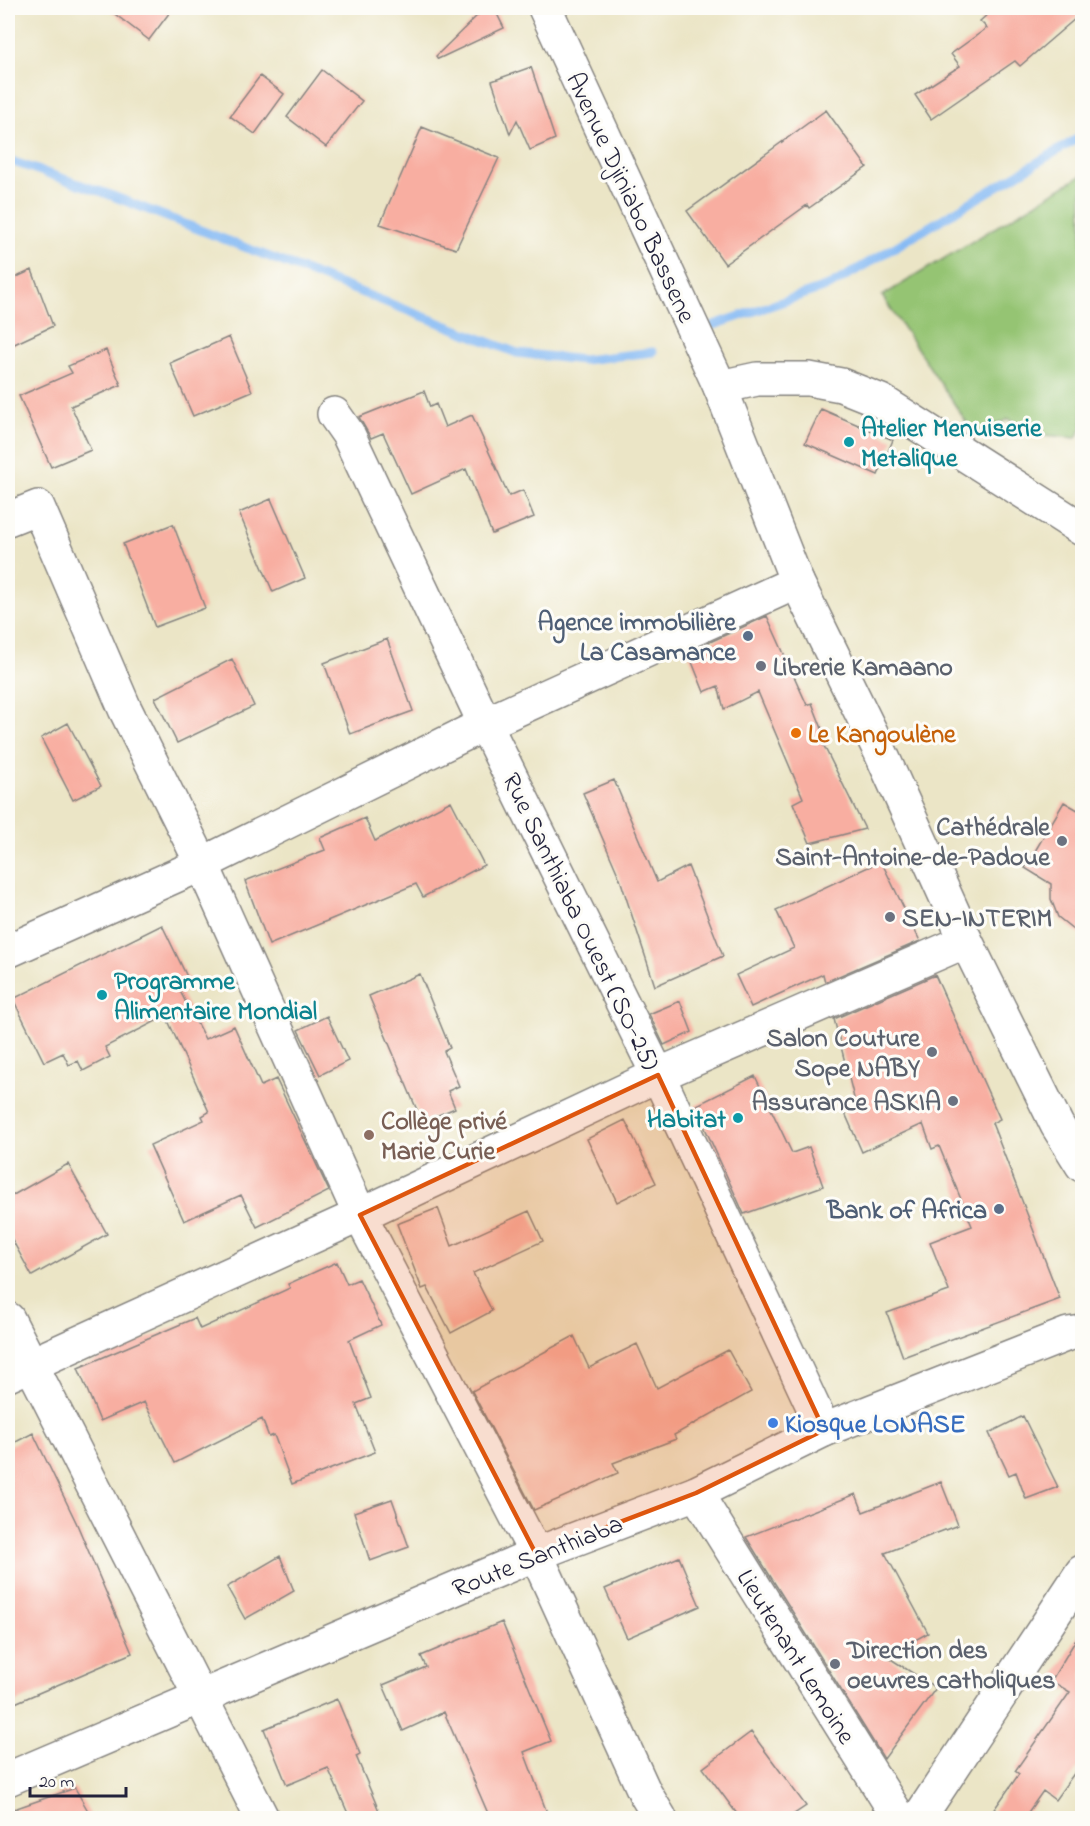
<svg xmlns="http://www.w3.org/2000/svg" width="1090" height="1826" font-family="'Indie Flower',sans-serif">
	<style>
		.green { fill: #95c473; stroke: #5c7357; stroke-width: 1.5 }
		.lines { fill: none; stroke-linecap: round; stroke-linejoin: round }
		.stream { stroke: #85baf4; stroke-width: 9 }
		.building { fill: #f8aea1 }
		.street-casing { stroke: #868480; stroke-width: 36 }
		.secondary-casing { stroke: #868480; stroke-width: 36 }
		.primary-casing { stroke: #868480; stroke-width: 36 }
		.street { stroke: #fff; stroke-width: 33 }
		.secondary { stroke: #fff; stroke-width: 33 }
		.primary { stroke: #fff; stroke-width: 33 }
		.marked { fill: #de560e; fill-opacity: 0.2; stroke: #de560e; stroke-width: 4.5; stroke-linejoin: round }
		.culture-dot { fill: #0f9aa8; stroke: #fdfcf7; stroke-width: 2 }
		.service-dot { fill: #5c6f8a; stroke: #fdfcf7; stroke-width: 2 }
		.worship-dot { fill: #6b7280; stroke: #fdfcf7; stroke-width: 2 }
		.food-dot { fill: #e8710a; stroke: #fdfcf7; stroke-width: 2 }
		.education-dot { fill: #8d6e63; stroke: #fdfcf7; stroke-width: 2 }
		.shop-dot { fill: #3f7fe0; stroke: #fdfcf7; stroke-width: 2 }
		.labels { text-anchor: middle; stroke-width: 6; stroke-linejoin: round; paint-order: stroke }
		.street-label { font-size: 26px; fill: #22223b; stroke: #fdfcf7 }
		.culture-label { font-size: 26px; font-weight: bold; fill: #0d838f; stroke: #fdfcf7; text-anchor: start }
		.service-label { font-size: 26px; font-weight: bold; fill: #4e5e75; stroke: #fdfcf7; text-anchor: end }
		.worship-label { font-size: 26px; font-weight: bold; fill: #5b616d; stroke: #fdfcf7; text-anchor: start }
		.food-label { font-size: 26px; font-weight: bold; fill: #c56008; stroke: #fdfcf7; text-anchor: start }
		.education-label { font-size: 26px; font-weight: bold; fill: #785e54; stroke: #fdfcf7; text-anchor: start }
		.shop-label { font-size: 26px; font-weight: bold; fill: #366cbe; stroke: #fdfcf7; text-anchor: start }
	</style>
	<rect width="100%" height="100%" fill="#fdfcf7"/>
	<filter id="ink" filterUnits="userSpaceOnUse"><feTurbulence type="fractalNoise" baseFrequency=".0167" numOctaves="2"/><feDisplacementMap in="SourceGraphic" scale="12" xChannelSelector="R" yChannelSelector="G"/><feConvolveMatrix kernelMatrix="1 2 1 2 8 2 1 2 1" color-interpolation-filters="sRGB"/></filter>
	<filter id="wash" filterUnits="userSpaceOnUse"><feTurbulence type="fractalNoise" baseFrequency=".008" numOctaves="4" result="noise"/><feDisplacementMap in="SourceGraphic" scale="24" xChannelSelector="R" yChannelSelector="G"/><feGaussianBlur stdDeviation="1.35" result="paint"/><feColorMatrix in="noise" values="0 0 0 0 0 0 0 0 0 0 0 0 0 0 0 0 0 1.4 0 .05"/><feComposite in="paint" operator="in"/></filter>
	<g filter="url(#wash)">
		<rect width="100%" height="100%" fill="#ebe5c6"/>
		<path class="green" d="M 1082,175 L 1082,428 L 1076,438 L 1045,435 L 1008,419 L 975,435 L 882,296 Z"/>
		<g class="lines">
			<path class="stream" d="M 8,160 L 105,193 L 517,353 L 583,360 L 653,352
				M 714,325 L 831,285 L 1082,136"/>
		</g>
		<g id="blocks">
			<path class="building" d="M 107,8 L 173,8 L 149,40 Z
				M 485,8 L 494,8 L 504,28 L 438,59 L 436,56 Z
				M 995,8 L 1083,8 L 1083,12 L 1020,66 L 1015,61 L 931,119 L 915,95 L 960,66 L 951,54 L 987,28 L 980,21 Z
				M 531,67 L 555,139 L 530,150 L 517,120 L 510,134 L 492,81 Z
				M 322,70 L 362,101 L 326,147 L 287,117 Z
				M 260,76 L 284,94 L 255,134 L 230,116 Z
				M 826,110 L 867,167 L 809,208 L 807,205 L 725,264 L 687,211 Z
				M 422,127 L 499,158 L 456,249 L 380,224 Z
				M 32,270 L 53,326 L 8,347 L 8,281 Z
				M 229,337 L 252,391 L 193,416 L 170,363 Z
				M 106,350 L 121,385 L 71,406 L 91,450 L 51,467 L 19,396 L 72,373 L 68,366 Z
				M 424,391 L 430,407 L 436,404 L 445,427 L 472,415 L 509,496 L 523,490 L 534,517 L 492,534 L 466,469 L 411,494 L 383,433 L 371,438 L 359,417 Z
				M 821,409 L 893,440 L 878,475 L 805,443 Z
				M 271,499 L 305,578 L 273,592 L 239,513 Z
				M 173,524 L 205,608 L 155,627 L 123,544 Z
				M 767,616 L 807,705 L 812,703 L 828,744 L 824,746 L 865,829 L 810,843 L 793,803 L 803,798 L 758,692 L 724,709 L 718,686 L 704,692 L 688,652 Z
				M 387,639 L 413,711 L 350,734 L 324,663 Z
				M 232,659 L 254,706 L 177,743 L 155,698 Z
				M 68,723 L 101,786 L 73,800 L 41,738 Z
				M 614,780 L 657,882 L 688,866 L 723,956 L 655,986 L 620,879 L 583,793 Z
				M 451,801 L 484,865 L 423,897 L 416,884 L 269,945 L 245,881 L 325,850 L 320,838 L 365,818 L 375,841 Z
				M 1064,802 L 1083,813 L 1083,937 L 1058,917 L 1051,899 L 1051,884 L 1025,868 Z
				M 881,861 L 920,941 L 825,982 L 823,974 L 751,1007 L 736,975 L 794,948 L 776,910 Z
				M 162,925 L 191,985 L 180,991 L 205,1039 L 234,1026 L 261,1086 L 276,1079 L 329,1191 L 257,1227 L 241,1195 L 184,1221 L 150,1145 L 204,1120 L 202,1116 L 209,1112 L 166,1016 L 105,1047 L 110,1057 L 83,1071 L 78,1061 L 69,1065 L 63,1053 L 44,1062 L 13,999 Z
				M 420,974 L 450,1048 L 444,1051 L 459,1086 L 448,1091 L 455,1108 L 422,1122 L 369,996 Z
				M 935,975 L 1000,1119 L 992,1123 L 1060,1299 L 903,1357 L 887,1313 L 949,1291 L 930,1242 L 972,1226 L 939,1146 L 932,1149 L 923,1124 L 862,1152 L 841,1104 L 854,1098 L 834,1019 Z
				M 680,1001 L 692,1032 L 664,1045 L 649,1014 Z
				M 327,1016 L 348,1061 L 320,1075 L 298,1030 Z
				M 755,1076 L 792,1153 L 809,1147 L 823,1186 L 744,1214 L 695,1106 Z
				M 625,1120 L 656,1183 L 617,1202 L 587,1139 Z
				M 68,1164 L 107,1234 L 32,1276 L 8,1232 L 8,1198 Z
				M 438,1208 L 452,1246 L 529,1211 L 543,1241 L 473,1273 L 492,1311 L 451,1333 L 427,1287 L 422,1289 L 397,1224 Z
				M 337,1262 L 347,1284 L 359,1279 L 381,1325 L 349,1340 L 371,1398 L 356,1404 L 375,1452 L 292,1484 L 274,1435 L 269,1437 L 262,1419 L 175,1463 L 144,1402 L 100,1421 L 78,1368 L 195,1318 L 200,1329 L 290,1288 L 288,1284 Z
				M 574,1336 L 589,1368 L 637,1344 L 657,1388 L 728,1350 L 751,1392 L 674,1435 L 676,1439 L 613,1463 L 618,1473 L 534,1510 L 472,1391 Z
				M 1023,1416 L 1058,1487 L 1026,1499 L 1016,1472 L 1009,1475 L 989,1433 Z
				M 33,1433 L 76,1522 L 132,1653 L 8,1706 L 8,1446 Z
				M 941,1482 L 958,1525 L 885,1553 L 928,1633 L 886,1656 L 936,1688 L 884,1759 L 746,1537 L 856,1494 L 863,1512 Z
				M 392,1499 L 409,1547 L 370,1561 L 354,1512 Z
				M 280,1556 L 294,1591 L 245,1619 L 227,1587 Z
				M 679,1557 L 700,1606 L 627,1638 L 605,1589 Z
				M 502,1622 L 551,1741 L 524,1752 L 549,1818 L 490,1818 L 444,1712 L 403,1731 L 383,1685 L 426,1667 L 421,1656 Z
				M 1083,1628 L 1083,1761 L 1055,1800 L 1043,1791 L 1024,1818 L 988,1818 L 1019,1774 L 1015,1771 L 1070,1692 L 1051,1681 Z
				M 337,1699 L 360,1754 L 356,1756 L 382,1818 L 350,1818 L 328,1768 L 287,1785 L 264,1729 Z
				M 751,1732 L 806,1806 L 788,1818 L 740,1818 L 703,1768 Z
				M 75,1788 L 92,1818 L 8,1818 L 8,1811 Z"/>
		</g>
	</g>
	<g filter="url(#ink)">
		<use href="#blocks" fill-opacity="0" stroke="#868480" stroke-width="1.5"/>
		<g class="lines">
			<defs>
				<path id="street" d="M 720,387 L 757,379 L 809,379 L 841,385 L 881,401 L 1082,529
					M 334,414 L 348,434 L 485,724 L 658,1075 L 824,1430
					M 8,519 L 38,507 L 125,709 L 202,864 L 360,1215 L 536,1554 L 645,1793 L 660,1818
					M 8,951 L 202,864 L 485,724 L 797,582
					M 8,1319 L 262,1818
					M 8,1375 L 360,1215 L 658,1075 L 966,941
					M 696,1493 L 899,1818"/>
				<path id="secondary" d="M 545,8 L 720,387 L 797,582 L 880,751 L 966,941 L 1057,1125 L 1082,1165
					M 8,1779 L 536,1554 L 696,1493 L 824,1430 L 1068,1334 L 1082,1332"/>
				<path id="primary" d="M 919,1818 L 1082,1572"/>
			</defs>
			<use href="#street" class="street-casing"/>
			<use href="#secondary" class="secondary-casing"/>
			<use href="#primary" class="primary-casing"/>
			<use href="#street" class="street"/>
			<use href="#secondary" class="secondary"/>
			<use href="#primary" class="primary"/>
		</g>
	</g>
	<path class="marked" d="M 658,1075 L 824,1430 L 696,1493 L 536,1554 L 360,1215 Z"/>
	<g class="culture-dot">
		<circle cx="849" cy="442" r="6"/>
		<circle cx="102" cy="995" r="6"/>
		<circle cx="738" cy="1118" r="6"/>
	</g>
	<g class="service-dot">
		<circle cx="748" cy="636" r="6"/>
		<circle cx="999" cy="1209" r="6"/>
	</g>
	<g class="worship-dot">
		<circle cx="761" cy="666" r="6"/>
		<circle cx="1062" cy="841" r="6"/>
		<circle cx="890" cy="917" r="6"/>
		<circle cx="932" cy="1052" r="6"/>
		<circle cx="953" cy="1101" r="6"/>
		<circle cx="835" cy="1664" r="6"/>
	</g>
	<circle class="food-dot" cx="796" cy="733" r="6"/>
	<circle class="education-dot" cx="369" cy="1135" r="6"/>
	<circle class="shop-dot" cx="773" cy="1423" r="6"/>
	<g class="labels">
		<g class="street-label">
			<text transform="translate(632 197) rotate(65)" y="9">Avenue Djiniabo Bassene</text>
			<text transform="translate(582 921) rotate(64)" y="9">Rue Santhiaba Ouest (SO-25)</text>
			<text transform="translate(537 1555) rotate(-22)" y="9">Route Santhiaba</text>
			<text transform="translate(797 1656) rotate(58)" y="9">Lieutenant Lemoine</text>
		</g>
		<g class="culture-label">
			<text x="861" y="436">Atelier Menuiserie<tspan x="861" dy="30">Metalique</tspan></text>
			<text x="114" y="989">Programme<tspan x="114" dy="30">Alimentaire Mondial</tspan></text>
			<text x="726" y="1127" text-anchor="end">Habitat</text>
		</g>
		<g class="service-label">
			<text x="736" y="630">Agence immobilière<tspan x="736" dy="30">La Casamance</tspan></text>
			<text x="987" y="1218">Bank of Africa</text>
		</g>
		<g class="worship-label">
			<text x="773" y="675">Librerie Kamaano</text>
			<text x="1050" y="835" text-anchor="end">Cathédrale<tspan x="1050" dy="30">Saint-Antoine-de-Padoue</tspan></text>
			<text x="902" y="926">SEN-INTERIM</text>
			<text x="920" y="1046" text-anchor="end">Salon Couture<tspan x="920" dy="30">Sope NABY</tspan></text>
			<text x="941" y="1110" text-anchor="end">Assurance ASKIA</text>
			<text x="847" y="1658">Direction des<tspan x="847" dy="30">oeuvres catholiques</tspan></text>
		</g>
		<g class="food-label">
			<text x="808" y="742">Le Kangoulène</text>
		</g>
		<g class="education-label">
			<text x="381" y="1129">Collège privé<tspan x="381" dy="30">Marie Curie</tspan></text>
		</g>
		<g class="shop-label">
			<text x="785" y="1432">Kiosque LONASE</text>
		</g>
	</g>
	<rect width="1090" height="1826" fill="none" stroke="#fdfcf7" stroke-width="30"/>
	<path d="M30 1787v9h96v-9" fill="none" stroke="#22223b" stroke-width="3"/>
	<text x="39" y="1787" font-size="18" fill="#22223b" stroke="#fdfcf7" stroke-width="4.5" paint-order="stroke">20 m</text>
</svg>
